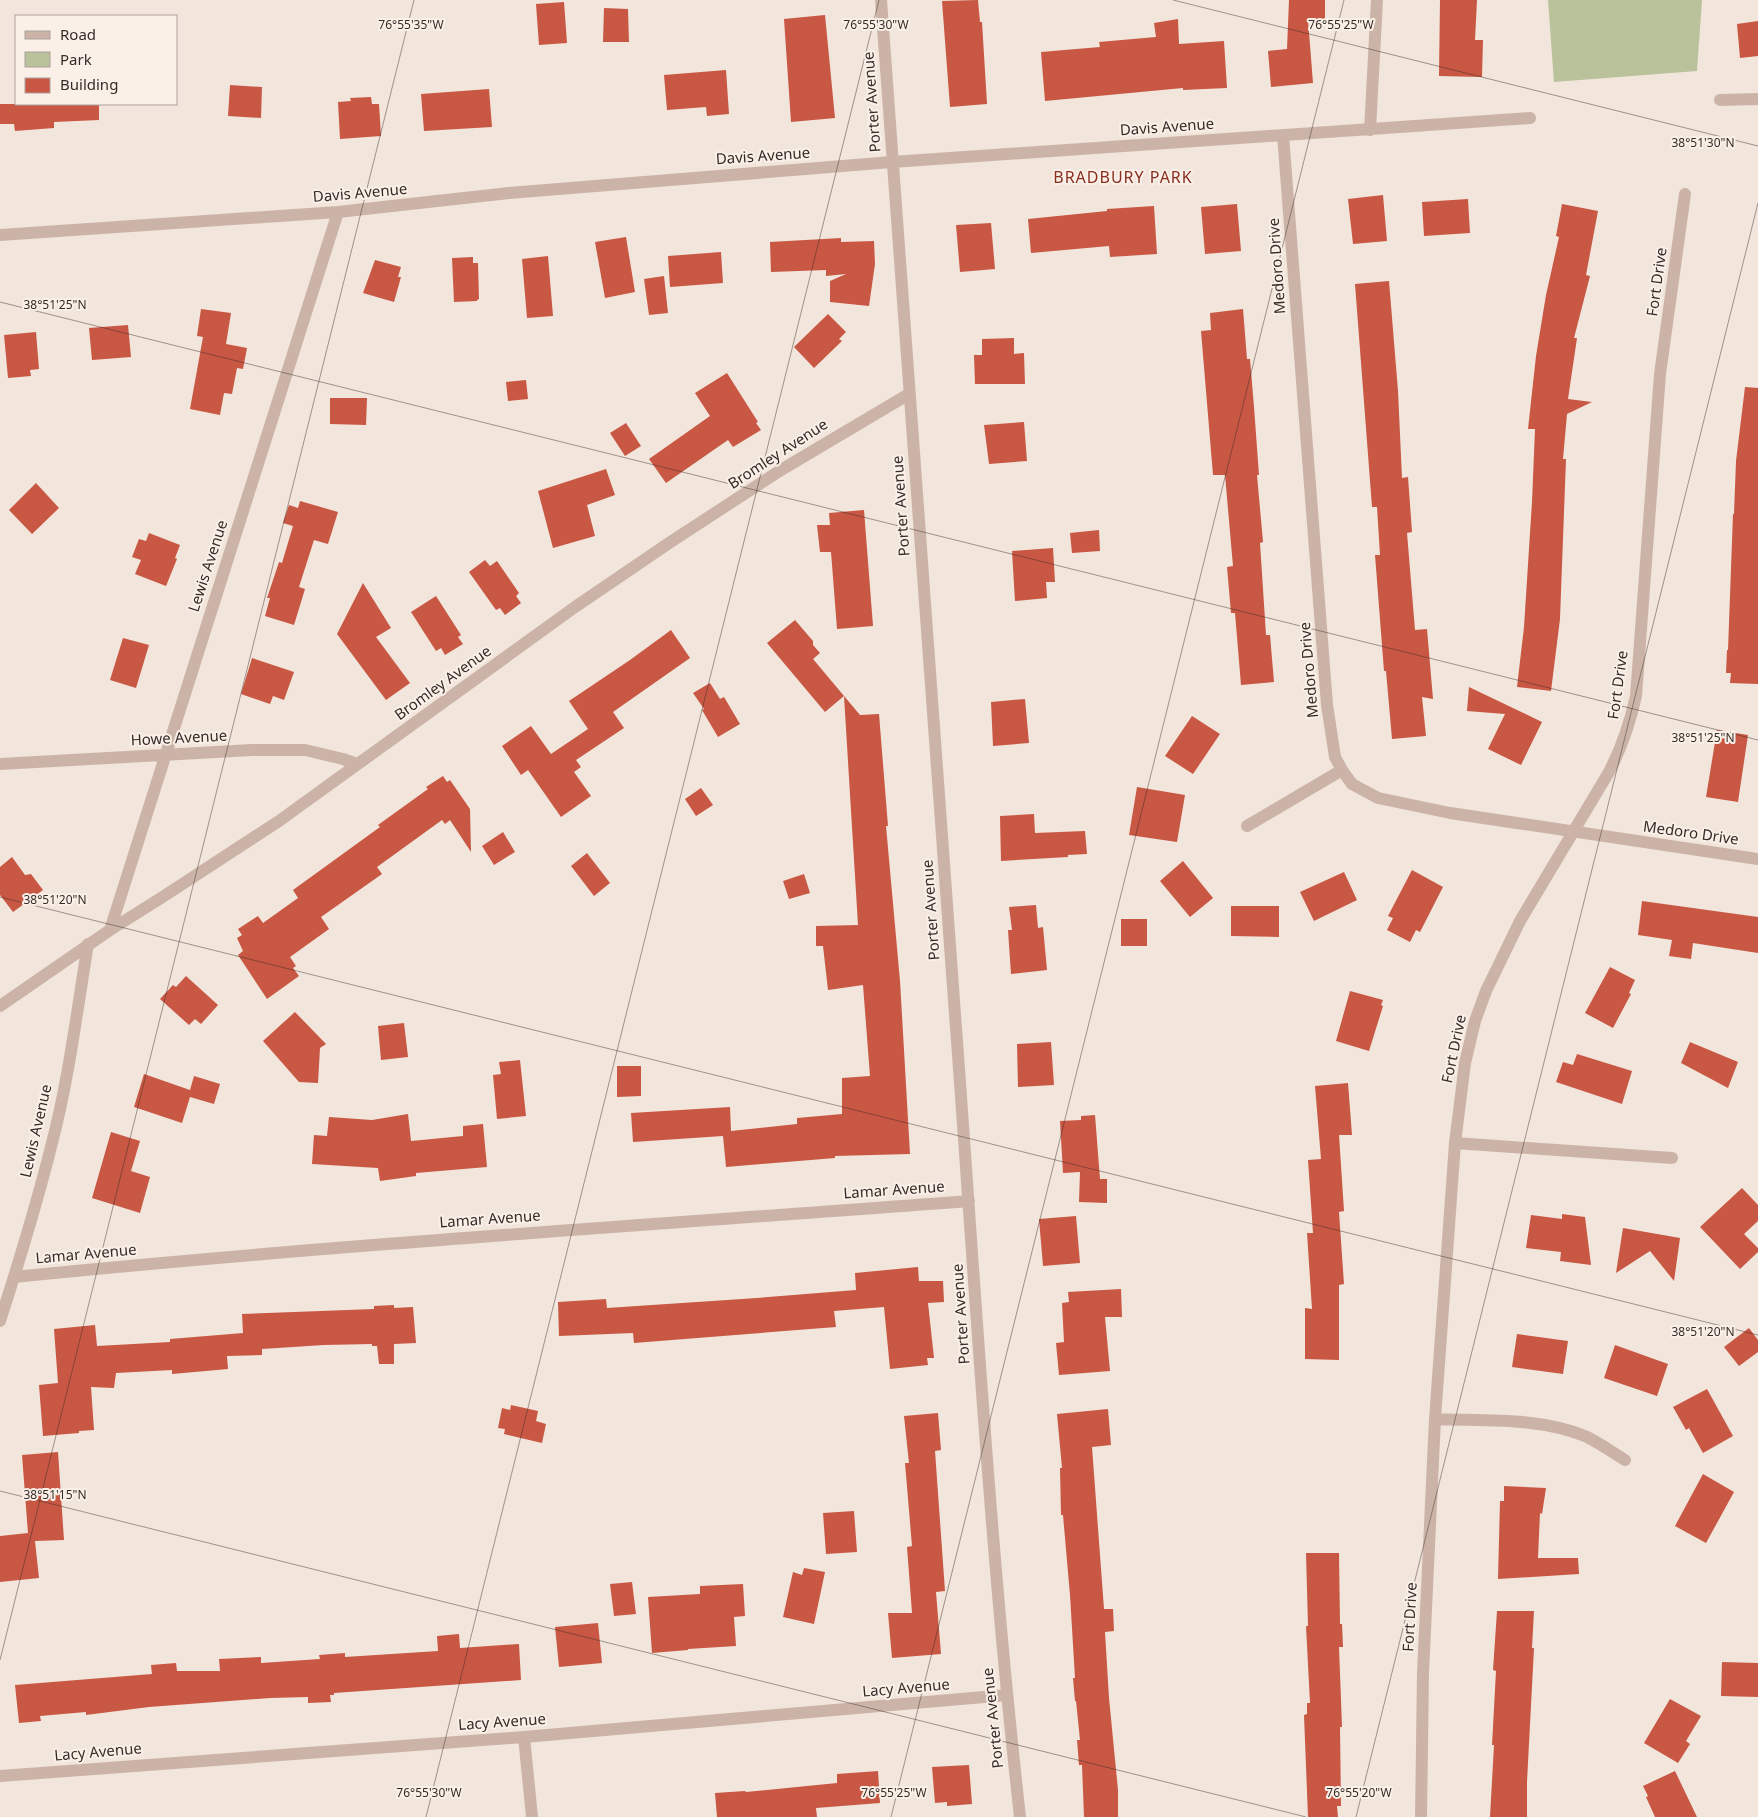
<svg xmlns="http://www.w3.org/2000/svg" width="1758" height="1817" font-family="'Noto Sans',sans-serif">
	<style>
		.park { fill: #b9c29b }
		.building { fill: #c85743 }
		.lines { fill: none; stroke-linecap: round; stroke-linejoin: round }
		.street { stroke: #cbb4a7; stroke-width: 12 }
		.ticks { fill: none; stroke: #372b28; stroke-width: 1; stroke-opacity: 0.45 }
		.labels { text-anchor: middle; stroke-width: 4; stroke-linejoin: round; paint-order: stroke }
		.street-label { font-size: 15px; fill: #372b28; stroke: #faf0e8 }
		.neighbourhood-label { font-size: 16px; letter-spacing: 1px; fill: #882e1f; stroke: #faf0e8 }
		.ticks-label { font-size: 12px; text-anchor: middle; fill: #372b28; stroke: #faf0e8; stroke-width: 4; stroke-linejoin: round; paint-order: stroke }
	</style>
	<rect width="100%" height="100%" fill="#f2e5db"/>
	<path class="park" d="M 1548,0 L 1702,0 L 1697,71 L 1554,82 Z"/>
	<path class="building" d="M 978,0 L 980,22 L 982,22 L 987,104 L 950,107 L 942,1 Z
		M 1289,0 L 1325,0 L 1325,21 L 1308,20 L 1313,83 L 1271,87 L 1268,51 L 1287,49 Z
		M 1440,0 L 1477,0 L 1475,40 L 1483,40 L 1482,77 L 1439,76 Z
		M 564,2 L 567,43 L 539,45 L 536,4 Z
		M 604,8 L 628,9 L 629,42 L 603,42 Z
		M 825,15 L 835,118 L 791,122 L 784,19 Z
		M 1178,19 L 1179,44 L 1224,41 L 1227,88 L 1183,90 L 1183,88 L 1045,101 L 1041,52 L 1100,47 L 1099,42 L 1156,37 L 1154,23 Z
		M 1758,21 L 1758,56 L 1740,58 L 1737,24 Z
		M 726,70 L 729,114 L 707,116 L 706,107 L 667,110 L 664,75 Z
		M 230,85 L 262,87 L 261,118 L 228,116 Z
		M 489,89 L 492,127 L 424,131 L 421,94 Z
		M 371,97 L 372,104 L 379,104 L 381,136 L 340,139 L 338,102 L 351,101 L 350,98 Z
		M 0,104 L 99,104 L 99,120 L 54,122 L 54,128 L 15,131 L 14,124 L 0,124 Z
		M 1383,195 L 1387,241 L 1353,244 L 1348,199 Z
		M 1468,199 L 1470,233 L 1424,236 L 1422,202 Z
		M 1237,204 L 1241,251 L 1205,254 L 1201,207 Z
		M 1562,204 L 1598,211 L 1586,275 L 1590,276 L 1574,338 L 1577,338 L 1568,399 L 1592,402 L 1567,414 L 1563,459 L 1566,459 L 1560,619 L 1551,691 L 1517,687 L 1524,627 L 1532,502 L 1535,429 L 1528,429 L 1536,356 L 1546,295 L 1559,237 L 1556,236 Z
		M 1154,206 L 1157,254 L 1110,257 L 1109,246 L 1031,253 L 1028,219 L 1107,211 L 1107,209 Z
		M 991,223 L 995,269 L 960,272 L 956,225 Z
		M 626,237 L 635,292 L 605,298 L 595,242 Z
		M 841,238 L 841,242 L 874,241 L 875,264 L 869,306 L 830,302 L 830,281 L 846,274 L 826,276 L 826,270 L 771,272 L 770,242 Z
		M 721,252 L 723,283 L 670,287 L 668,256 Z
		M 548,256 L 553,316 L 527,318 L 522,259 Z
		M 473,257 L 473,263 L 478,263 L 479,299 L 477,300 L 477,301 L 454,302 L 452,258 Z
		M 375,260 L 401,267 L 398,277 L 401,277 L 394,302 L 363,293 Z
		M 664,276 L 668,313 L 649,315 L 644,279 Z
		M 1389,281 L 1398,391 L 1402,478 L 1408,477 L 1412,532 L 1407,533 L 1415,630 L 1427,629 L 1433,699 L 1422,697 L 1426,736 L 1392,739 L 1386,671 L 1384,671 L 1375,555 L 1380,555 L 1377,507 L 1372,507 L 1355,284 Z
		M 201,309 L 231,313 L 226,344 L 247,348 L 243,369 L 237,368 L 232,394 L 224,393 L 220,415 L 190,409 L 203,337 L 197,336 Z
		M 1243,309 L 1247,359 L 1250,359 L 1254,407 L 1259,475 L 1257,475 L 1263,542 L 1260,543 L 1266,635 L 1270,635 L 1274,682 L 1241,685 L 1235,613 L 1231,613 L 1227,567 L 1233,566 L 1225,475 L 1213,475 L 1201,331 L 1211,330 L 1210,313 Z
		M 828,314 L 846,332 L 839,339 L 842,341 L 814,368 L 794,347 Z
		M 128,325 L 131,357 L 92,360 L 89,328 Z
		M 36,332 L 39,369 L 30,370 L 31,376 L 8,378 L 4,335 Z
		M 1014,338 L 1014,354 L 1024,353 L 1025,384 L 975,384 L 974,355 L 982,355 L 982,339 Z
		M 727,373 L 758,422 L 756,423 L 761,430 L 733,447 L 728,440 L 666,483 L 649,459 L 710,416 L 695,393 Z
		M 526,380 L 528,399 L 508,401 L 506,382 Z
		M 1745,387 L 1758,388 L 1758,684 L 1730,683 L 1731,673 L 1726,673 L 1727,650 L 1728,650 L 1733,514 L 1734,514 L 1736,461 Z
		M 330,398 L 367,398 L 366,425 L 330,424 Z
		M 1024,422 L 1027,461 L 989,464 L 984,425 Z
		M 626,423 L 641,446 L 625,456 L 610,433 Z
		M 606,469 L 615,495 L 587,505 L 595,536 L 553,548 L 538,491 Z
		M 36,483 L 59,508 L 32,534 L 9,510 Z
		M 300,501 L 338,512 L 328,544 L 314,540 L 299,587 L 305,589 L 294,625 L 265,616 L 270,598 L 267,598 L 279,562 L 282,563 L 293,526 L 283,523 L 289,505 L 298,508 Z
		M 864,510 L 873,626 L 837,629 L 831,552 L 820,552 L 817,525 L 830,525 L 829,513 Z
		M 1099,530 L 1100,551 L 1072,553 L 1070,533 Z
		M 149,533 L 180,545 L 175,558 L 177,559 L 166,586 L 135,574 L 141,560 L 132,557 L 139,539 L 146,541 Z
		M 1053,548 L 1055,582 L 1046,582 L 1047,598 L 1015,601 L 1012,551 Z
		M 485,560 L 490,566 L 497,561 L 519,593 L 516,596 L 521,603 L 505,615 L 500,608 L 496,610 L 469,572 Z
		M 363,583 L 391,628 L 376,637 L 410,683 L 386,700 L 337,634 Z
		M 436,596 L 461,635 L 458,637 L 463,644 L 445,655 L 441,648 L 436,651 L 411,612 Z
		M 795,620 L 813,641 L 813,645 L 820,653 L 813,659 L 860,715 L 879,714 L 888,826 L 886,826 L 900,981 L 910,1154 L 835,1156 L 835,1158 L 726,1167 L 723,1136 L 633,1142 L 631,1113 L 730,1107 L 731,1131 L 797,1124 L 797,1118 L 842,1114 L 842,1078 L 870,1076 L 863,985 L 828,990 L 823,946 L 816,946 L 816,926 L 858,925 L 844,696 L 825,712 L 767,643 Z
		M 671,630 L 690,658 L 613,712 L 624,728 L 576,760 L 581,767 L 574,772 L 591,796 L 561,817 L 528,770 L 521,775 L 502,746 L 531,726 L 551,754 L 588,729 L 569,701 L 630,660 Z
		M 123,638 L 149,645 L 136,688 L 110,680 Z
		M 252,658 L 294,672 L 284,700 L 273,696 L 270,704 L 241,694 Z
		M 710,683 L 720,699 L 724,697 L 740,724 L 718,737 L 702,710 L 704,709 L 693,693 Z
		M 1469,687 L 1542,722 L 1521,765 L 1488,749 L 1505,714 L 1467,711 Z
		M 1025,699 L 1029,743 L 993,746 L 991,702 Z
		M 1192,716 L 1220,734 L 1193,774 L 1165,756 Z
		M 1717,730 L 1748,735 L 1738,802 L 1706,797 Z
		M 443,776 L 447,782 L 450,780 L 470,809 L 471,852 L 450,820 L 445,824 L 442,820 L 377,867 L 382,874 L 321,917 L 329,929 L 290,957 L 296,966 L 293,968 L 299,976 L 267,999 L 238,955 L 243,951 L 237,938 L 242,935 L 238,929 L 258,916 L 263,923 L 298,898 L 293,890 L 380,827 L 378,825 L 428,789 L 426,787 Z
		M 1137,787 L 1185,795 L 1177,842 L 1129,835 Z
		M 701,788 L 713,805 L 696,816 L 685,799 Z
		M 1034,814 L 1035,833 L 1085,831 L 1087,854 L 1068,855 L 1068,857 L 1001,861 L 1000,816 Z
		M 503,832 L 515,852 L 494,865 L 482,846 Z
		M 587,853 L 610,883 L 594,896 L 571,866 Z
		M 12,857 L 25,875 L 31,874 L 43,890 L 13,912 L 0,895 L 0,867 Z
		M 1183,861 L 1213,898 L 1190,917 L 1160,881 Z
		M 1412,870 L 1443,887 L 1420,932 L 1416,930 L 1410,942 L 1387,930 L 1393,918 L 1388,916 Z
		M 1344,872 L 1357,900 L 1314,921 L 1300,892 Z
		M 804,874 L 810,893 L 789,899 L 783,881 Z
		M 1642,901 L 1758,917 L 1758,953 L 1693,943 L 1691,959 L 1669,956 L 1672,940 L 1638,935 Z
		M 1036,905 L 1038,928 L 1043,927 L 1047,970 L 1011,974 L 1008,930 L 1012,930 L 1009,907 Z
		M 1231,906 L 1279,906 L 1279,937 L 1231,936 Z
		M 1121,919 L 1147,919 L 1147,946 L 1121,946 Z
		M 1610,967 L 1635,980 L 1629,993 L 1631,994 L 1613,1028 L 1585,1013 Z
		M 186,976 L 218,1005 L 201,1024 L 195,1019 L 189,1025 L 160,999 L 173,985 L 176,987 Z
		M 1350,991 L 1383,1000 L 1381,1005 L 1383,1006 L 1369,1051 L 1336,1041 Z
		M 295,1012 L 326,1044 L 320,1048 L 318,1083 L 299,1082 L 263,1041 Z
		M 404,1023 L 408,1057 L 381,1060 L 378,1026 Z
		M 1051,1042 L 1054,1085 L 1018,1087 L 1017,1044 Z
		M 1690,1042 L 1738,1062 L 1728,1088 L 1681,1063 Z
		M 1577,1054 L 1632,1071 L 1622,1104 L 1556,1082 L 1563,1062 L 1573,1065 Z
		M 520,1060 L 526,1116 L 497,1119 L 493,1075 L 501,1074 L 499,1062 Z
		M 617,1066 L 641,1066 L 641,1096 L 617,1097 Z
		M 144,1074 L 190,1090 L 194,1076 L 220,1084 L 214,1104 L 190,1097 L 182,1123 L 134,1107 Z
		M 1348,1083 L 1352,1135 L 1339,1135 L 1344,1211 L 1339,1212 L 1344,1284 L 1339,1285 L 1339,1360 L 1305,1359 L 1305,1308 L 1312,1309 L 1307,1233 L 1313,1233 L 1308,1160 L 1321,1159 L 1315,1086 Z
		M 408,1114 L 411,1141 L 463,1136 L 463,1126 L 483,1124 L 487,1167 L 416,1173 L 416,1176 L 380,1181 L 378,1168 L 312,1164 L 314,1135 L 327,1136 L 329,1117 L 372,1120 Z
		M 1095,1115 L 1100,1179 L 1107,1179 L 1107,1203 L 1079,1202 L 1080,1172 L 1063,1173 L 1060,1121 L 1081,1120 L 1081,1116 Z
		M 111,1132 L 140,1141 L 131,1171 L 150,1177 L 140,1213 L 92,1198 Z
		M 1742,1188 L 1758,1205 L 1758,1221 L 1744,1234 L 1758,1248 L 1758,1252 L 1740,1269 L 1700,1227 Z
		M 1562,1214 L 1585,1217 L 1591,1265 L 1560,1261 L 1561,1252 L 1526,1248 L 1531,1215 L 1562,1219 Z
		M 1076,1216 L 1080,1263 L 1043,1266 L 1039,1219 Z
		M 1623,1228 L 1680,1238 L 1674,1281 L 1650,1251 L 1616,1273 Z
		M 918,1267 L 919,1281 L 943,1281 L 944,1302 L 928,1303 L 934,1358 L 927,1358 L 928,1365 L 890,1369 L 884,1307 L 834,1311 L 836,1327 L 634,1343 L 633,1333 L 559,1336 L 558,1302 L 606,1299 L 607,1308 L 757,1298 L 856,1290 L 855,1273 Z
		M 1121,1289 L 1122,1317 L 1105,1317 L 1110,1371 L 1059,1375 L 1056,1343 L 1064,1342 L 1062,1303 L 1069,1302 L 1068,1292 Z
		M 394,1305 L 394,1308 L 413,1307 L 416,1343 L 394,1344 L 394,1364 L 379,1364 L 377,1346 L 372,1346 L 372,1344 L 324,1345 L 262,1349 L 262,1355 L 227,1356 L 228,1369 L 172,1374 L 172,1370 L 116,1373 L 114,1388 L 91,1387 L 94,1430 L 79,1431 L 79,1433 L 43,1436 L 39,1385 L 58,1383 L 54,1329 L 95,1325 L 97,1346 L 170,1342 L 170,1339 L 243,1333 L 242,1314 L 374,1309 L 374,1306 Z
		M 1749,1328 L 1758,1340 L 1758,1352 L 1739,1366 L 1724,1347 Z
		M 1517,1334 L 1568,1341 L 1563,1374 L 1512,1367 Z
		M 1615,1345 L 1668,1364 L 1657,1396 L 1604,1378 Z
		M 1707,1389 L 1733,1436 L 1703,1453 L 1689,1428 L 1686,1430 L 1673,1407 Z
		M 511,1405 L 538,1411 L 536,1421 L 546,1424 L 542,1443 L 504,1434 L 505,1429 L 498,1428 L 502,1408 L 510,1410 Z
		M 1108,1409 L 1111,1445 L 1092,1447 L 1104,1609 L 1113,1609 L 1114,1631 L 1105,1632 L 1109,1698 L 1118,1790 L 1118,1817 L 1084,1817 L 1082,1765 L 1079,1765 L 1077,1740 L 1080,1740 L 1076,1701 L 1075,1701 L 1073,1678 L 1075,1678 L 1070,1595 L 1063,1515 L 1061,1515 L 1060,1468 L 1062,1468 L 1057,1414 Z
		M 938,1413 L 941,1450 L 935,1451 L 945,1591 L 936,1592 L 941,1654 L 892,1658 L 888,1613 L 912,1613 L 907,1547 L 912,1546 L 905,1463 L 909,1463 L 904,1416 Z
		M 58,1452 L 64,1540 L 35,1541 L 39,1578 L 0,1582 L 0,1536 L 28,1533 L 22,1455 Z
		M 1703,1474 L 1734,1492 L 1706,1543 L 1675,1526 Z
		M 1504,1486 L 1546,1488 L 1542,1514 L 1540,1513 L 1538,1558 L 1578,1558 L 1579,1574 L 1498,1579 L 1500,1501 L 1504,1501 Z
		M 854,1511 L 857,1552 L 826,1554 L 823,1513 Z
		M 1306,1553 L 1339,1553 L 1340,1624 L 1342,1624 L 1343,1647 L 1339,1647 L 1342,1727 L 1340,1727 L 1341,1806 L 1337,1806 L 1338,1817 L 1308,1817 L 1304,1715 L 1307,1714 L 1307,1703 L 1310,1703 L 1306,1626 L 1308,1626 Z
		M 804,1568 L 825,1572 L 814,1624 L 783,1617 L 793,1572 L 802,1575 Z
		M 632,1582 L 636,1614 L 614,1616 L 610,1584 Z
		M 743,1584 L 745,1616 L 734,1617 L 736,1646 L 688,1649 L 688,1650 L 652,1653 L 648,1597 L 700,1594 L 700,1586 Z
		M 1497,1611 L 1534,1611 L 1532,1648 L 1534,1648 L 1527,1782 L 1527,1817 L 1490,1817 L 1494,1745 L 1492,1745 L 1496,1671 L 1493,1670 Z
		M 598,1623 L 602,1663 L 559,1667 L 555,1627 Z
		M 459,1634 L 460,1648 L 519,1644 L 521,1680 L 334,1693 L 334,1695 L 330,1695 L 331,1702 L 308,1703 L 308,1697 L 270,1698 L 149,1707 L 86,1715 L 86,1712 L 40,1716 L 41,1721 L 19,1723 L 15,1685 L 152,1674 L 151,1665 L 176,1663 L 177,1671 L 220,1671 L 219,1659 L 261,1657 L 261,1663 L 320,1659 L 319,1655 L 345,1653 L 345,1657 L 438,1651 L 437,1636 Z
		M 1722,1662 L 1758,1663 L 1758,1697 L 1721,1696 Z
		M 1670,1699 L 1701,1716 L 1686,1741 L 1690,1744 L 1678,1763 L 1644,1743 Z
		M 969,1765 L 972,1804 L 947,1806 L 947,1802 L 935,1803 L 932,1767 Z
		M 878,1771 L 880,1803 L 816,1808 L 817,1817 L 717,1817 L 715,1793 L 745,1791 L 746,1792 L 837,1783 L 837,1774 Z
		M 1675,1771 L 1697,1817 L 1655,1817 L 1646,1797 L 1648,1796 L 1643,1786 Z"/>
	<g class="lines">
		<path class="street" d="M 881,0 C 905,356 932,712 959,1069 C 977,1318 992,1568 1020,1817
			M 1720,100 L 1758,99
			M 1370,130 L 1377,0
			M 1283,135 L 1327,705 L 1335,757 L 1342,770 L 1352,784 L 1378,798 L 1450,813 L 1758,859
			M 0,235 L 338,212 L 509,193 L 892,162 L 1530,118
			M 0,764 L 252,750 L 305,750 L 343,759 L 357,764
			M 1247,826 L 1342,770
			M 110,930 L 338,212
			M 0,1006 L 110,930 L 161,898 L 279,821 L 575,607 L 672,541 L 781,470 L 909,394
			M 1455,1143 L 1672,1158
			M 14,1277 C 332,1245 650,1225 969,1201
			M 0,1321 C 19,1262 37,1203 52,1143 C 69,1078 77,1010 88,944
			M 1435,1419 C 1485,1421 1538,1417 1585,1436 C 1598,1442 1612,1452 1625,1460
			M 524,1737 L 532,1817
			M 0,1776 L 524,1737 L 1007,1695
			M 1421,1817 L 1423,1673 L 1435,1419 L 1455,1143 L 1465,1063 L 1475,1021 L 1486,991 L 1520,921 L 1609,772 C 1622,747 1630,723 1636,696 L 1660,374 L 1685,194"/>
	</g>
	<path class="ticks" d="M 1173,0 L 1758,146M 0,302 L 1758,740M 0,897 L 1758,1335M 0,1491 L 1306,1817M 0,1660 L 414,0M 426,1817 L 879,0M 891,1817 L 1344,0M 1356,1817 L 1758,203"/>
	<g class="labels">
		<g class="street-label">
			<text transform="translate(872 102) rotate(-94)" y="5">Porter Avenue</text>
			<text transform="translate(1167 127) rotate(-4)" y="5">Davis Avenue</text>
			<text transform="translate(763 156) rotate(-4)" y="5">Davis Avenue</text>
			<text transform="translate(360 193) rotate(-5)" y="5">Davis Avenue</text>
			<text transform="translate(1277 266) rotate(-94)" y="5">Medoro Drive</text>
			<text transform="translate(1657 282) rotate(-82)" y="5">Fort Drive</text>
			<text transform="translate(778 454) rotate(-33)" y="5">Bromley Avenue</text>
			<text transform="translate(901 506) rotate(-94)" y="5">Porter Avenue</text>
			<text transform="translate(208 566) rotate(-72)" y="5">Lewis Avenue</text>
			<text transform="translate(1309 670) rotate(-95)" y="5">Medoro Drive</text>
			<text transform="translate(443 683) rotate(-36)" y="5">Bromley Avenue</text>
			<text transform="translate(1618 685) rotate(-82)" y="5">Fort Drive</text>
			<text transform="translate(179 738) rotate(-3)" y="5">Howe Avenue</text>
			<text transform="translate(1691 833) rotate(8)" y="5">Medoro Drive</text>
			<text transform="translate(931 910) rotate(-94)" y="5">Porter Avenue</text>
			<text transform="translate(1454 1049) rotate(-78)" y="5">Fort Drive</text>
			<text transform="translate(36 1131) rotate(-77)" y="5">Lewis Avenue</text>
			<text transform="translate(894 1190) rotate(-4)" y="5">Lamar Avenue</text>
			<text transform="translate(490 1219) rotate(-4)" y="5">Lamar Avenue</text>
			<text transform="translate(86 1254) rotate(-5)" y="5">Lamar Avenue</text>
			<text transform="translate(961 1314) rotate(-94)" y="5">Porter Avenue</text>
			<text transform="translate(1410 1617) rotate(-87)" y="5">Fort Drive</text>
			<text transform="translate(906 1688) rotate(-5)" y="5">Lacy Avenue</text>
			<text transform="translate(993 1718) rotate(-96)" y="5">Porter Avenue</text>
			<text transform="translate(502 1722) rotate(-4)" y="5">Lacy Avenue</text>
			<text transform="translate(98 1752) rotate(-5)" y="5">Lacy Avenue</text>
		</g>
		<g class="neighbourhood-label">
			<text x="1123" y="183">BRADBURY PARK</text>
		</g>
	</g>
	<g class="ticks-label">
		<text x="876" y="29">76°55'30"W</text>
		<text x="411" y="29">76°55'35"W</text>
		<text x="1341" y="29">76°55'25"W</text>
		<text x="1703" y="147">38°51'30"N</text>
		<text x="55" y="309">38°51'25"N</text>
		<text x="1703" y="742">38°51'25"N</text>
		<text x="55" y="904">38°51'20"N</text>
		<text x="1703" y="1336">38°51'20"N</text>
		<text x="55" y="1499">38°51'15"N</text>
		<text x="429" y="1797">76°55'30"W</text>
		<text x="894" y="1797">76°55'25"W</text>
		<text x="1359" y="1797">76°55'20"W</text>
	</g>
	<rect x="15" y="15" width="162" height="90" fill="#faf0e8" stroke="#aca19b"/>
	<rect x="25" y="31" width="25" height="8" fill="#cbb4a7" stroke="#aca19b"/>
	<text x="60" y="40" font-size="15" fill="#372b28">Road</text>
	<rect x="25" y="52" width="25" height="15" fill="#b9c29b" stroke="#aca19b"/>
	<text x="60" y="65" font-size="15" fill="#372b28">Park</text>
	<rect x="25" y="78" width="25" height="15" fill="#c85743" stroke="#aca19b"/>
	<text x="60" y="90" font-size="15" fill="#372b28">Building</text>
</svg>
